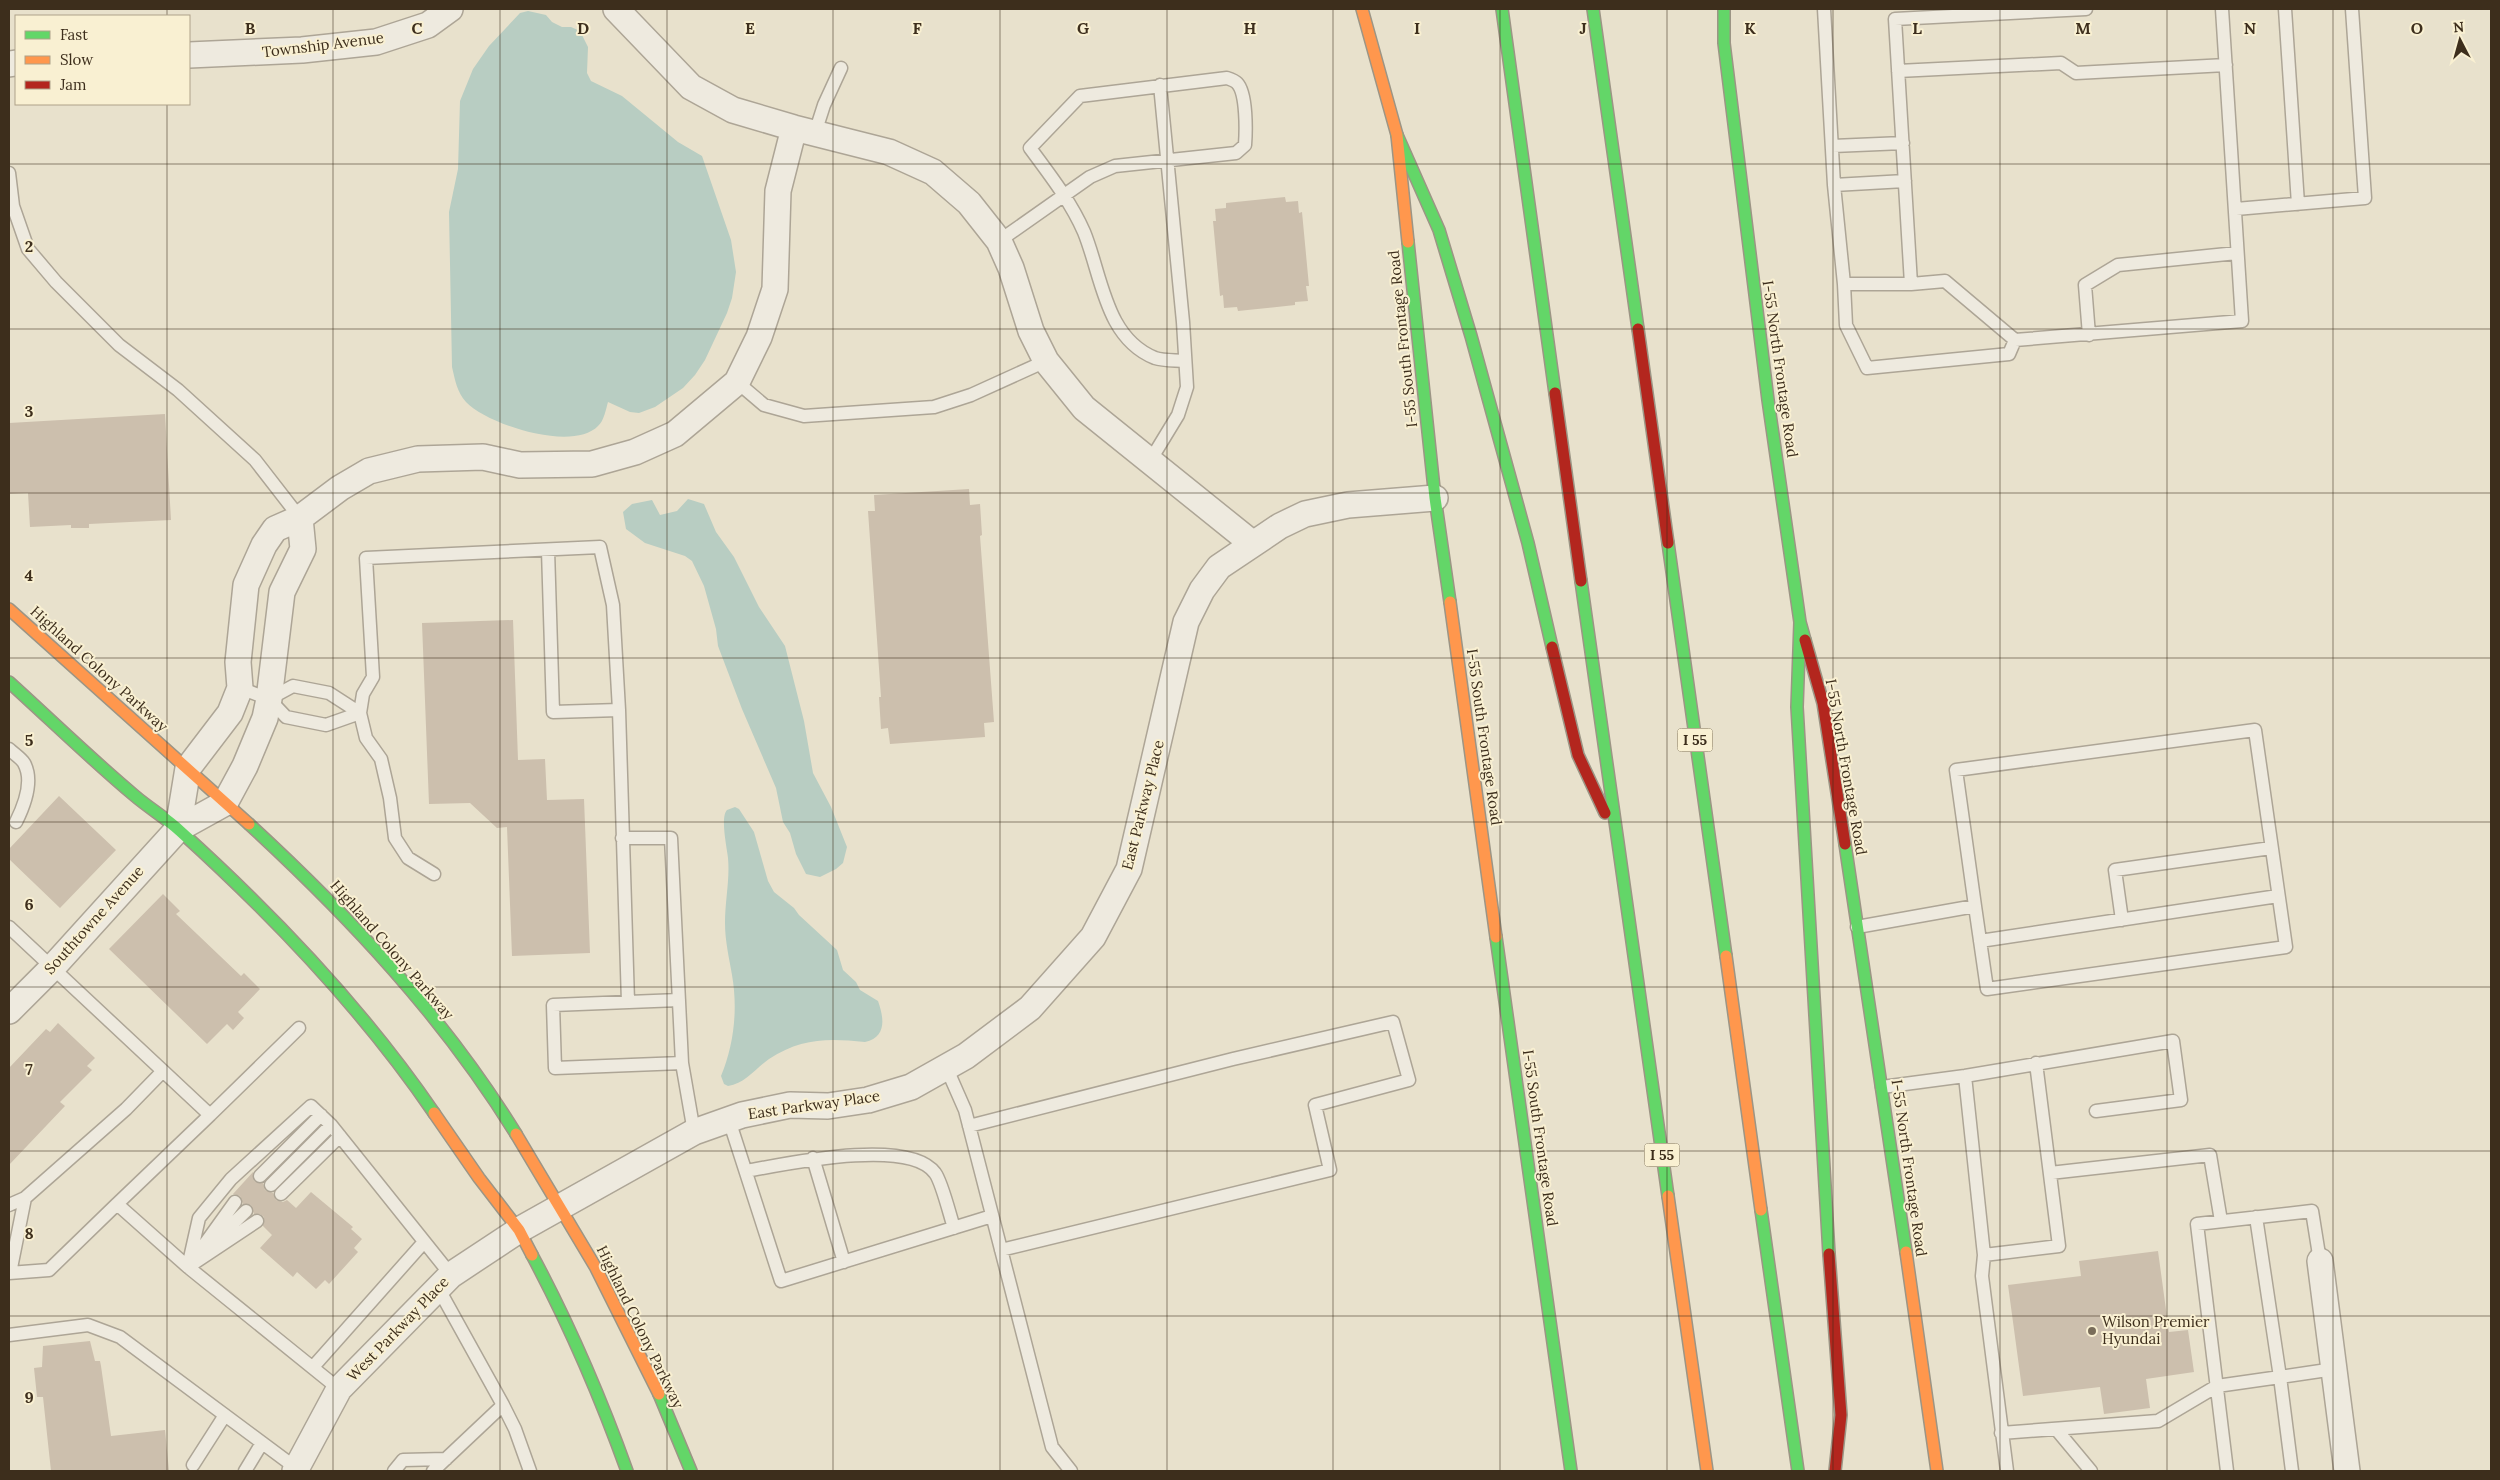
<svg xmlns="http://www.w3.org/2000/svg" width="2500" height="1480" font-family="Lora,serif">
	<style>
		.water { fill: #b8cdc2 }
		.building { fill: #ccbfad }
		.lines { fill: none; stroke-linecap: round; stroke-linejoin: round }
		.lane-casing { stroke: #ada596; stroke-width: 15 }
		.street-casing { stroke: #ada596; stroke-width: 28 }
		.fast-casing { stroke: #9c9585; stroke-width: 14 }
		.slow-casing { stroke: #9c9585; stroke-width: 14 }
		.jam-casing { stroke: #9c9585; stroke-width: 14 }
		.lane { stroke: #eeeadf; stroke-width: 12 }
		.street { stroke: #eeeadf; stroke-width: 25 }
		.fast { stroke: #63d668; stroke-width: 11 }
		.slow { stroke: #ff974d; stroke-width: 11 }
		.jam { stroke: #b3261e; stroke-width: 11 }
		.grid { fill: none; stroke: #3d2e1c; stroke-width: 1; stroke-opacity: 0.55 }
		.poi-dot { fill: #796d5a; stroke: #f9f0d2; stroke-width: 2 }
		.labels { text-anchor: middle; stroke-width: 4; stroke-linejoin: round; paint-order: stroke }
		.shield { fill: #f9f0d2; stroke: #756853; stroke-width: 1 }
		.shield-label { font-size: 14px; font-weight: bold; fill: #3d2e1c }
		.street-label { font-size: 15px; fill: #3d2e1c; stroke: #f9f0d2 }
		.poi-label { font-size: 15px; fill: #3d2e1c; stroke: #f9f0d2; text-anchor: start }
		.grid-label { font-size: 16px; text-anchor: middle; font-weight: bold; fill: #3d2e1c; stroke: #f9f0d2; stroke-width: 4; stroke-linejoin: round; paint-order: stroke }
	</style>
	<rect width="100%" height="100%" fill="#e8e1cc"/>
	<path class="water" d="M 528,11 L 546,15 L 552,22 L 562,27 L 571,27 L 580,31 L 588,47 L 587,73 L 591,81 L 622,96 L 678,142 L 702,156 L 731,240 L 736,272 L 732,298 L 727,313 L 705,360 L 695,375 L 683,388 L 655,407 L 639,413 L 630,412 L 608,402 C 606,409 604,421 598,426 C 573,452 488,425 466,402 C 457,392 455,380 452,367 L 449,212 L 458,169 L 460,101 L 473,69 L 489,46 L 520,13 Z
		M 688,499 L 704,504 L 716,532 L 734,557 L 759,607 L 785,646 L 804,721 L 813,773 L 831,807 L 847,847 L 843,863 L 836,869 L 820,877 L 806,874 L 796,854 L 790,833 L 783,822 L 776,788 L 742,709 L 718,646 L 716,629 L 704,586 L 692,561 L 685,556 L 645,543 L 626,529 L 623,512 L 632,504 L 652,500 L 660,515 L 677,511 Z
		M 735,807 L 739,809 L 754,832 L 768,881 L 774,892 L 794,908 L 799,915 L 837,950 L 843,970 L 856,982 L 860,990 L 878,1001 C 884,1018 887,1037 865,1042 C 828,1038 801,1038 769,1059 C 756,1068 745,1084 728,1086 L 724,1084 L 721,1076 C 734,1045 738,1009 732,975 C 729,957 725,941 725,923 C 725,901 730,879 728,858 C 727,848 720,817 727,810 Z"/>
	<path class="building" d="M 1285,197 L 1286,202 L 1298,201 L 1299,213 L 1302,212 L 1309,286 L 1306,286 L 1308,301 L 1295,302 L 1295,305 L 1238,311 L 1237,307 L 1224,308 L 1223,295 L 1220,296 L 1213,221 L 1216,221 L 1215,209 L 1226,208 L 1226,203 Z
		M 165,414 L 171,520 L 89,524 L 89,528 L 71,528 L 71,525 L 30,527 L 28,493 L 9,494 L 9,423 Z
		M 969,489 L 970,505 L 980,504 L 982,535 L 980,536 L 994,722 L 984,723 L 985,737 L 890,744 L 888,728 L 881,729 L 879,697 L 881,697 L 868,511 L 875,511 L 874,495 Z
		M 513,620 L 518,760 L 545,759 L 547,800 L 584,799 L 590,953 L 512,956 L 507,827 L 497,828 L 470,803 L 429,804 L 422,623 Z
		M 59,796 L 116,850 L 60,908 L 9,859 L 9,849 Z
		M 163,894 L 180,911 L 176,914 L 241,976 L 244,973 L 260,989 L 238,1012 L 244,1018 L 233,1030 L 227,1024 L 207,1044 L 109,949 Z
		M 58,1023 L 95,1058 L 87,1066 L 92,1070 L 60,1102 L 65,1106 L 9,1165 L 9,1068 L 46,1029 L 50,1032 Z
		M 253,1172 L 254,1181 L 263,1183 L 265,1190 L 273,1193 L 276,1200 L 283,1202 L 287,1200 L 296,1208 L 311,1192 L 353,1227 L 351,1229 L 362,1239 L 354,1248 L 358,1252 L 329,1284 L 325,1280 L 316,1289 L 297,1272 L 293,1277 L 260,1248 L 272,1235 L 263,1226 L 264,1217 L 260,1214 L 254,1214 L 251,1205 L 243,1204 L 240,1196 L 233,1194 Z
		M 2158,1251 L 2169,1332 L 2188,1330 L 2194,1372 L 2146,1379 L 2150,1408 L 2104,1414 L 2100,1387 L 2023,1396 L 2008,1285 L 2081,1276 L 2079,1261 Z
		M 90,1341 L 95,1361 L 100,1361 L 101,1366 L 111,1436 L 165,1430 L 169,1471 L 51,1471 L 43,1397 L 37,1397 L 34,1368 L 42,1367 L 43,1346 Z"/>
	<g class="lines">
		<defs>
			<path id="lane" d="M 1824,9 L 1834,185 L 1844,284 L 1911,284 L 1945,281 L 2015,340 L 2242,321 L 2222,9
				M 2285,9 L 2298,204
				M 1898,71 L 2061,63 L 2076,73 L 2226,65
				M 815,133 L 824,105 L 841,68
				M 1833,146 L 1903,143
				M 9,173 L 13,206 L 28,249 L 56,282 L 119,345 L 178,390 L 255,460 L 300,518
				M 1834,185 L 1905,181
				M 2236,209 L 2365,198 L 2352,9
				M 999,241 L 1090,177 L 1115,166 L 1236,153 L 1245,145 C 1246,132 1247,93 1237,83 C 1235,81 1230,79 1227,78 L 1080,96 L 1030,148 C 1050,175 1071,202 1084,232 C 1102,276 1105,338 1155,358 C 1164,361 1176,360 1185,361
				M 1844,284 L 1846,325 L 1867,368 L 2009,354 L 2015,340
				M 1911,284 L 1895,19 L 2086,9
				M 2089,335 L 2085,285 L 2118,265 L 2237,253
				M 737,382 L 764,405 L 804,416 L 934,407 L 971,395 L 1046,361
				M 1150,461 L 1178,415 L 1187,387 L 1183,322 L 1160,85
				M 548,550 L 553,712 L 619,710
				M 240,688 L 269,699 L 286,717 L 326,725 L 360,713
				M 269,699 L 293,686 L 329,693 L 360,713
				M 9,749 C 13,753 21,758 24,763 C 34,781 24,806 16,822
				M 622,838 L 671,838 L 682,1063 L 694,1132
				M 434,874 L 408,858 L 395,838 L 390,798 L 381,759 L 366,738 L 360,713 L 363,694 L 373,677 L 366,558 L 600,547 L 613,605 L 619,710 L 628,1002
				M 2122,920 L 2115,870 L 2271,848
				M 9,927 L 163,1071 L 126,1109 L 25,1198 L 10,1273
				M 1857,927 L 1975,906 L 1987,989 L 2286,947 L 2255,730 L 1956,770 L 1975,906
				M 1980,941 L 2278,896
				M 679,1000 L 553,1005 L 555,1068 L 682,1063
				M 947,1069 L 965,1110 L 1052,1447 L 1071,1471
				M 1965,1076 L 1984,1255 L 2059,1246 L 2036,1063
				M 1882,1087 L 1965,1076 L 2173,1041 L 2181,1100 L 2096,1111
				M 210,1115 L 299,1028
				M 729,1120 L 781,1281 L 992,1216
				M 969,1126 L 1233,1059 L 1393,1022 L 1409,1080 L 1315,1105 L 1330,1170 L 1001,1250
				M 813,1158 L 844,1262
				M 746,1171 C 785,1164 909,1137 935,1173 C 942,1182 950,1216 954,1228
				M 2050,1173 L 2210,1155 L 2221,1221
				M 260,1176 L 321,1115
				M 271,1185 L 331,1125
				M 281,1194 L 340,1136
				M 117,1204 L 210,1115 L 163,1071
				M 9,1205 L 25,1198
				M 214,1242 L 246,1211
				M 1984,1255 L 1982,1276 L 2007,1471
				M 194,1259 L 235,1202
				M 188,1267 L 199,1218 L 231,1179 L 311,1106 L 331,1125 L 451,1275
				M 188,1267 L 257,1221
				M 9,1273 L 49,1270 L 117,1204 L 188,1267 L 339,1389
				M 437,1286 L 503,1405 L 515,1429 L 530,1471
				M 9,1335 L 88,1325 L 120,1337 L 296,1468
				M 313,1367 L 424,1242
				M 2056,1429 L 2091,1471
				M 2001,1433 L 2158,1421 L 2217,1386 L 2280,1377 L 2256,1217
				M 193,1465 L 225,1415
				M 245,1471 L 262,1443
				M 394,1471 L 403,1460 L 446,1459
				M 433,1471 L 503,1405
				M 2227,1471 L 2197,1224 L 2312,1211 L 2320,1261
				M 2292,1471 L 2280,1377 L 2334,1369"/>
			<path id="street" d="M 616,9 L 691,87 L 733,110 L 794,128 L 889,152 L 933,172 L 969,203 L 999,241 L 1011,268 L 1031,331 L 1046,361 L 1084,408 L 1253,544
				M 189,55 L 302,50 L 376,42 L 428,25 L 450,9
				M 9,64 L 16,63
				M 178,829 L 188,768 L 230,713 L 240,688 L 238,662 L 246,585 L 264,545 L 275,529 L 300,518 L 340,488 L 369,471 L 418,459 L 483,457 L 520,465 L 592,464 L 635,452 L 675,434 L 737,382 L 759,337 L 775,289 L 778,191 L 794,128
				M 9,1011 L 52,968 L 178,829 L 225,803 L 245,766 L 265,718 L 269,699 L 282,592 L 303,549 L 300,518
				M 2320,1261 L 2347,1471
				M 295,1471 L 339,1389 L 451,1275 L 519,1230 L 694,1132 L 742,1115 L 790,1105 L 828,1106 L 868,1100 L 911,1087 L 966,1056 L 1030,1008 L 1093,937 L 1129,869 L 1186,622 L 1202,590 L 1219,567 L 1280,526 L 1305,514 L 1348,505 L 1435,498"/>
			<path id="fast" d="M 1502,9 L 1555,393
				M 1593,9 L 1638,329
				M 1724,9 L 1724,43 L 1768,400 L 1800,622 L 1805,640
				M 1397,135 L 1439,230 L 1471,336 L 1528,543 L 1552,647
				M 1408,242 L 1435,498 L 1450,602
				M 1668,543 L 1726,956
				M 1581,581 L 1668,1196
				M 1800,622 L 1797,707 L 1829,1254
				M 9,682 C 51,720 92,760 135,796 C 149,808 166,818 180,831 C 273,915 363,1009 434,1113
				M 249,824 C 350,917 444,1017 516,1134
				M 1845,844 L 1906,1252
				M 1496,937 L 1571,1471
				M 1761,1210 L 1798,1471
				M 532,1255 C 570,1326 600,1396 627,1471
				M 659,1394 L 691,1471"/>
			<path id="slow" d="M 1362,9 L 1397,135 L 1408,242
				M 1450,602 L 1496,937
				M 9,609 L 249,824
				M 1726,956 L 1761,1210
				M 434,1113 L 479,1178 L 519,1230 L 532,1255
				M 516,1134 L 596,1268 L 659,1394
				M 1668,1196 L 1707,1471
				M 1906,1252 L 1937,1471"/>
			<path id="jam" d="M 1638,329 L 1668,543
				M 1555,393 L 1581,581
				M 1805,640 L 1823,703 L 1845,844
				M 1552,647 L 1578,755 L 1605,813
				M 1829,1254 L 1841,1415 L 1835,1471"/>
		</defs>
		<use href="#lane" class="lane-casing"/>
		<use href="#street" class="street-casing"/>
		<use href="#fast" class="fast-casing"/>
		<use href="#slow" class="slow-casing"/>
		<use href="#jam" class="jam-casing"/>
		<use href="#lane" class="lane"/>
		<use href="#street" class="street"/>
		<use href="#fast" class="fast"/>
		<use href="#slow" class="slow"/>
		<use href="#jam" class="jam"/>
	</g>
	<path class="grid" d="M 167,9 L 167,16M 333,9 L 333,1471M 500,9 L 500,1471M 667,9 L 667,1471M 833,9 L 833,1471M 1000,9 L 1000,1471M 1167,9 L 1167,1471M 1333,9 L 1333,1471M 1500,9 L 1500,1471M 1667,9 L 1667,1471M 1833,9 L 1833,1471M 2000,9 L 2000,1471M 2167,9 L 2167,1471M 2333,9 L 2333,1471M 167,104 L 167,1471M 9,164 L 2491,164M 9,329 L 2491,329M 9,493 L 2491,493M 9,658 L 2491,658M 9,822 L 2491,822M 9,987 L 2491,987M 9,1151 L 2491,1151M 9,1316 L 2491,1316"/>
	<circle class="poi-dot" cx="2092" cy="1331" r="5"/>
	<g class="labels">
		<g class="shield">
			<rect x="1677.5" y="728.5" width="35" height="23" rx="4"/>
			<rect x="1644.5" y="1143.5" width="35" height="23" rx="4"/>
		</g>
		<g class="shield-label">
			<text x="1695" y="745">I 55</text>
			<text x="1662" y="1160">I 55</text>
		</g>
		<g class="street-label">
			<text transform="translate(323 45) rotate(-7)" y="5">Township Avenue</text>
			<text transform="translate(1403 339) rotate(-96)" y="5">I-55 South Frontage Road</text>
			<text transform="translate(1780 369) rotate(82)" y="5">I-55 North Frontage Road</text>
			<text transform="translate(99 669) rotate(42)" y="5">Highland Colony Parkway</text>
			<text transform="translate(1484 737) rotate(82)" y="5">I-55 South Frontage Road</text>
			<text transform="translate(1846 767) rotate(80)" y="5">I-55 North Frontage Road</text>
			<text transform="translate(1143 805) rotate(-76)" y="5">East Parkway Place</text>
			<text transform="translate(94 920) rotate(-48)" y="5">Southtowne Avenue</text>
			<text transform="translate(392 950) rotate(49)" y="5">Highland Colony Parkway</text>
			<text transform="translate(814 1105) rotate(-8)" y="5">East Parkway Place</text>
			<text transform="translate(1540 1138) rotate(82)" y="5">I-55 South Frontage Road</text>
			<text transform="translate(1909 1168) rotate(82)" y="5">I-55 North Frontage Road</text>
			<text transform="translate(640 1327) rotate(64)" y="5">Highland Colony Parkway</text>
			<text transform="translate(398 1329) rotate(-46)" y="5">West Parkway Place</text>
		</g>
		<g class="poi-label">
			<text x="2102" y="1327">Wilson Premier<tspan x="2102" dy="17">Hyundai</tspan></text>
		</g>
	</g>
	<g class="grid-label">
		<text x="250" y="34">B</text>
		<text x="417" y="34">C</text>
		<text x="583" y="34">D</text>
		<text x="750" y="34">E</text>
		<text x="917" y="34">F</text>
		<text x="1083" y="34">G</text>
		<text x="1250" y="34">H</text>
		<text x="1417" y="34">I</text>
		<text x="1583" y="34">J</text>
		<text x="1750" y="34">K</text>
		<text x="1917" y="34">L</text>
		<text x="2083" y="34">M</text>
		<text x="2250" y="34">N</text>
		<text x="2417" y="34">O</text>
		<text x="29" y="252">2</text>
		<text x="29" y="417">3</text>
		<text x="29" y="581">4</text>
		<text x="29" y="746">5</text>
		<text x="29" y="910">6</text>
		<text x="29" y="1075">7</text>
		<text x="29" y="1239">8</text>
		<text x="29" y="1403">9</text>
	</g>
	<rect width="2500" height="1480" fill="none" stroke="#3d2e1c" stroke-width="20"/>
	<rect x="15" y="15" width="175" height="90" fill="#f9f0d2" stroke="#aea289"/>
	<rect x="25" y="31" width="25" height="8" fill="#63d668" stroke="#aea289"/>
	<text x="60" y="40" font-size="15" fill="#3d2e1c">Fast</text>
	<rect x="25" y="56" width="25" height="8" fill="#ff974d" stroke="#aea289"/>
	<text x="60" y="65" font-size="15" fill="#3d2e1c">Slow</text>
	<rect x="25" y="81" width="25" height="8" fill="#b3261e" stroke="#aea289"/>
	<text x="60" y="90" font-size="15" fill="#3d2e1c">Jam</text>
	<g transform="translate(2460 40) rotate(354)" stroke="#f9f0d2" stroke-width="4" paint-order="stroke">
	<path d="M0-4L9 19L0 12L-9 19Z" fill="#3d2e1c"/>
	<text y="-8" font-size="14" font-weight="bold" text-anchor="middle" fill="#3d2e1c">N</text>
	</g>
</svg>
